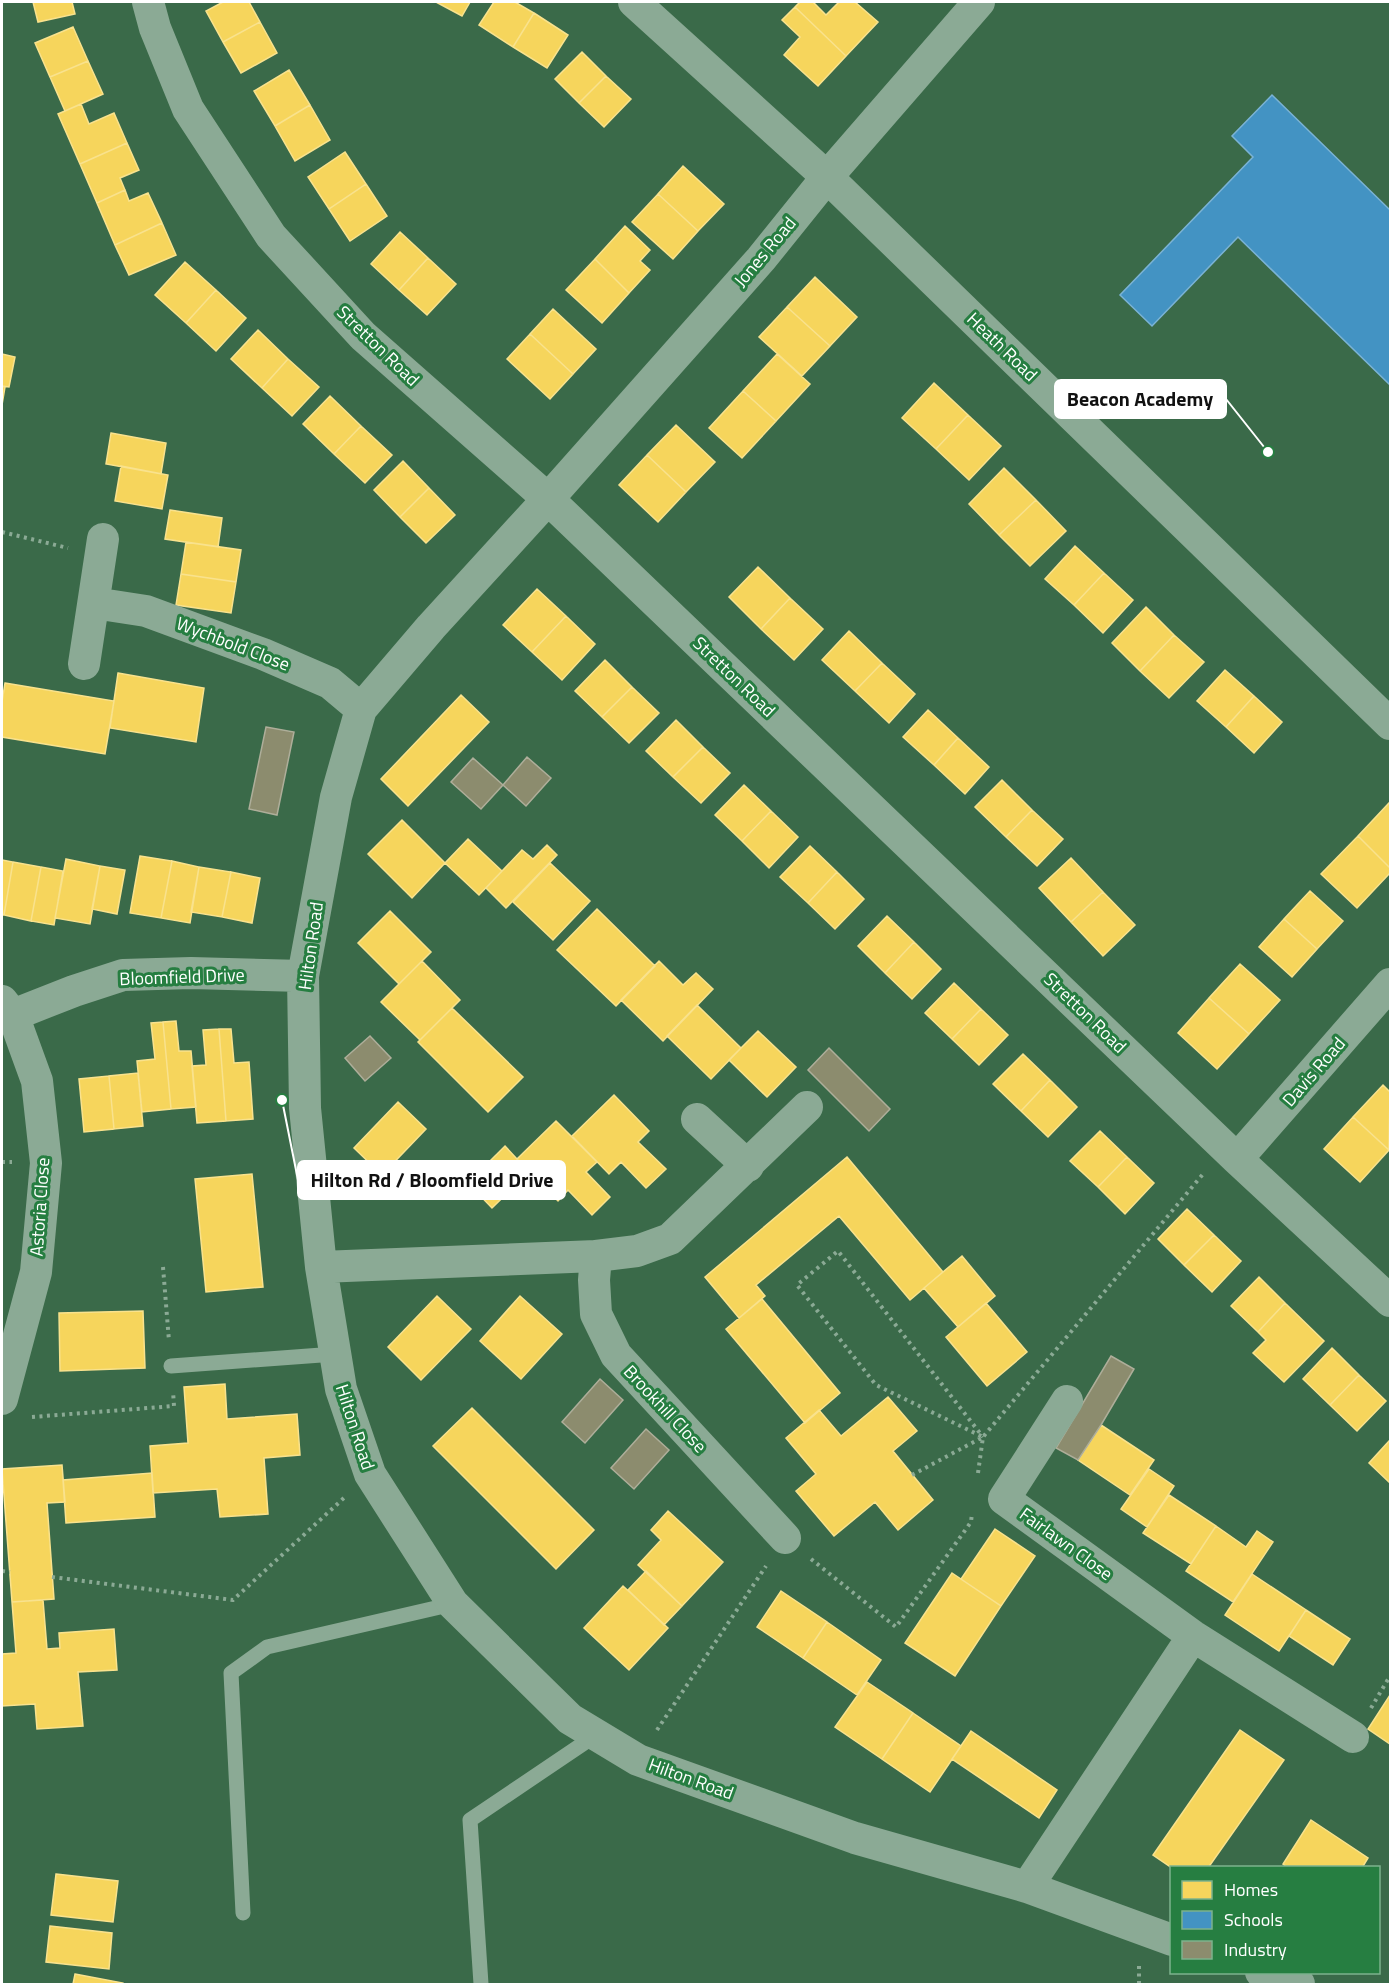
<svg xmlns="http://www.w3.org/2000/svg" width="1392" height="1986" font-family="'Titillium Web',sans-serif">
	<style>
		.homes { fill: #f6d55c; stroke: #f9e28d; stroke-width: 1.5 }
		.schools { fill: #4393c3; stroke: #7bb3d5; stroke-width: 1.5 }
		.industry { fill: #8c8c6e; stroke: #aeae9a; stroke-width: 1.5 }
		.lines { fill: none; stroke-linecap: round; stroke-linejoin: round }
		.path { stroke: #8baa95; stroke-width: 4; stroke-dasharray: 3 4.5; stroke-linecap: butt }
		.service { stroke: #8baa95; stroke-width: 15 }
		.minor { stroke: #8baa95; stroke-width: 32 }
		.labels { text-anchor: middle; stroke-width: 6; stroke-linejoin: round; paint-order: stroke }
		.street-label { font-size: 18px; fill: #fff; stroke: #267e41 }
		.leader { fill: none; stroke: #fff; stroke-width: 2 }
		.callout-dot { fill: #fff; stroke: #267e41; stroke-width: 2 }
		.callout { fill: #fff; stroke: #fff; stroke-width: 2 }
		.callout-label { font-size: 20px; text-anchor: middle; font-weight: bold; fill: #111 }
	</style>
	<rect width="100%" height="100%" fill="#3a6a49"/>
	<path class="homes" d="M 33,2 L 72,2 L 75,14 L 38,22 Z
		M 223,2 L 249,2 L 260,22 L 223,42 L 206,11 Z
		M 436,2 L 470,2 L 462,16 Z
		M 494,2 L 515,2 L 534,13 L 513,47 L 479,25 Z
		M 800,2 L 813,2 L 826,15 L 839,2 L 855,2 L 878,22 L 846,56 L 795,7 Z
		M 795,7 L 846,56 L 818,86 L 784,55 L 800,37 L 782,20 Z
		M 534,13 L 568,35 L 547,68 L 513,47 Z
		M 260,22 L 277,53 L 241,73 L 223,42 Z
		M 73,27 L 88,61 L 50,77 L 35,43 Z
		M 582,52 L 606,76 L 579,103 L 555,79 Z
		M 88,61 L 103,94 L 65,111 L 50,77 Z
		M 289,70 L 310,105 L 275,126 L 254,91 Z
		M 606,76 L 631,99 L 604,127 L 579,103 Z
		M 81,104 L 89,124 L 114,113 L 127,143 L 80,164 L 58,114 Z
		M 310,105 L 330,140 L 295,161 L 275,126 Z
		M 127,143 L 139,170 L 120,178 L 125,190 L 97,203 L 80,164 Z
		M 345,152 L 366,184 L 329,209 L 308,177 Z
		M 683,166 L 724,204 L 698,231 L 658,194 Z
		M 366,184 L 387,216 L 350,241 L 329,209 Z
		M 125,190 L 129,201 L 148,193 L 162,223 L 115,245 L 97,203 Z
		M 658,194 L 698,231 L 673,259 L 632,222 Z
		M 162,223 L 176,255 L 129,275 L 115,245 Z
		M 625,226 L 650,250 L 640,261 L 650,270 L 629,293 L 595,259 Z
		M 400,232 L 428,258 L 399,290 L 371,264 Z
		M 428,258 L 456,284 L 427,315 L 399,290 Z
		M 595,259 L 629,293 L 602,323 L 566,290 Z
		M 185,262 L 216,290 L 186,323 L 155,295 Z
		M 815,277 L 857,317 L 830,346 L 787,307 Z
		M 216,290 L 246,318 L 216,351 L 186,323 Z
		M 787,307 L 830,346 L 802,376 L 759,337 Z
		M 553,309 L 596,349 L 573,374 L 530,334 Z
		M 258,330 L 288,359 L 262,388 L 231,359 Z
		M 530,334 L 573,374 L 550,399 L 507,359 Z
		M 2,354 L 15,357 L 9,387 L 2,386 Z
		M 777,354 L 810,384 L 776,421 L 743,391 Z
		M 288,359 L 319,387 L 292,416 L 262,388 Z
		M 934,383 L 968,415 L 936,449 L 902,418 Z
		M 2,386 L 5,387 L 2,405 Z
		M 743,391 L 776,421 L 742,458 L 709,428 Z
		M 330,396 L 361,426 L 334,454 L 303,424 Z
		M 968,415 L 1001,446 L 969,480 L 936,449 Z
		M 676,425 L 715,462 L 686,492 L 647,455 Z
		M 361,426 L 392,455 L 365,483 L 334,454 Z
		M 111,433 L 166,443 L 161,474 L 106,464 Z
		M 647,455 L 686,492 L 658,522 L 619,485 Z
		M 403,461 L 429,488 L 400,517 L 374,490 Z
		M 121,466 L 168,475 L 162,509 L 115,501 Z
		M 1004,468 L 1036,500 L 999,535 L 969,504 Z
		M 429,488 L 455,515 L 426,543 L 400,517 Z
		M 1036,500 L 1066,531 L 1030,566 L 999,535 Z
		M 170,510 L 222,518 L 218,547 L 165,539 Z
		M 186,542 L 241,550 L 236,582 L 181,574 Z
		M 1075,546 L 1104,573 L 1074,605 L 1045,579 Z
		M 758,567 L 790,598 L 761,629 L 729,597 Z
		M 1104,573 L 1133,600 L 1103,633 L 1074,605 Z
		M 181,574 L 236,582 L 231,613 L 176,605 Z
		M 537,589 L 566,616 L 532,652 L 503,625 Z
		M 790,598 L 823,629 L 794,660 L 761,629 Z
		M 1146,607 L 1174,635 L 1140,671 L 1112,643 Z
		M 566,616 L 595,644 L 562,680 L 532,652 Z
		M 849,631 L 882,663 L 855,691 L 822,660 Z
		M 1174,635 L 1204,662 L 1169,698 L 1140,671 Z
		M 605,660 L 632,687 L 602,717 L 575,691 Z
		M 882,663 L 915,694 L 889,723 L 855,691 Z
		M 1225,670 L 1254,696 L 1226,727 L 1197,701 Z
		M 118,673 L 204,688 L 196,742 L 110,728 Z
		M 5,683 L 114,701 L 105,754 L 2,737 L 2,702 Z
		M 632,687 L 659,713 L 629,743 L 602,717 Z
		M 461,695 L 489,722 L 408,806 L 381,779 Z
		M 1254,696 L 1282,722 L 1254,753 L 1226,727 Z
		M 928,710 L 958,738 L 934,765 L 903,737 Z
		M 676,720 L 703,747 L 673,777 L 646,751 Z
		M 958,738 L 989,767 L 965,794 L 934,765 Z
		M 703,747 L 730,773 L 701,803 L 673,777 Z
		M 1002,780 L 1032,810 L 1006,837 L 975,807 Z
		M 744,785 L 771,811 L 742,841 L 715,815 Z
		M 1390,802 L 1390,868 L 1358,836 Z
		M 1032,810 L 1063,839 L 1037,866 L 1006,837 Z
		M 771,811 L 798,837 L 769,868 L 742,841 Z
		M 402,820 L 445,863 L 412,898 L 368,854 Z
		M 1358,836 L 1390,868 L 1390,873 L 1357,908 L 1321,874 Z
		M 468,839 L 502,871 L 479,895 L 445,863 Z
		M 547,845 L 557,855 L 506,908 L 486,888 L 522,850 L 533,859 Z
		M 810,846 L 837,872 L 808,903 L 780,877 Z
		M 140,856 L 172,861 L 161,918 L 130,913 Z
		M 1071,858 L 1103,892 L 1071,922 L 1039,888 Z
		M 66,859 L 100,866 L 90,924 L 55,918 Z
		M 2,860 L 13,862 L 4,915 L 2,915 Z
		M 172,861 L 199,867 L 190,923 L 161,918 Z
		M 13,862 L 41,867 L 31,921 L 4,915 Z
		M 550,863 L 590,901 L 553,940 L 513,902 Z
		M 100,866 L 125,870 L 117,914 L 92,909 Z
		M 41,867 L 63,871 L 54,925 L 31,921 Z
		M 199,867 L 231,872 L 222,917 L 191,912 Z
		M 231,872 L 260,878 L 252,923 L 222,917 Z
		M 837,872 L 864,899 L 835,929 L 808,903 Z
		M 1310,891 L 1343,921 L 1317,949 L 1284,919 Z
		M 1103,892 L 1135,925 L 1103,956 L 1071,922 Z
		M 597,909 L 655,966 L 616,1006 L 557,950 Z
		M 390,911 L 431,952 L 399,984 L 358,943 Z
		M 887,916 L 914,942 L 885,973 L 858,946 Z
		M 1284,919 L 1317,949 L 1292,977 L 1259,947 Z
		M 914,942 L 941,969 L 912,999 L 885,973 Z
		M 422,961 L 460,1000 L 420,1040 L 381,1002 Z
		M 659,961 L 683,985 L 696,973 L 713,989 L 663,1041 L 621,1000 Z
		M 1240,964 L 1280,1000 L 1249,1034 L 1209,998 Z
		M 954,983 L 981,1009 L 952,1039 L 925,1013 Z
		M 1209,998 L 1249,1034 L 1217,1069 L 1178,1033 Z
		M 697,1005 L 741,1048 L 711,1079 L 667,1036 Z
		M 452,1008 L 523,1077 L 488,1112 L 418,1042 Z
		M 981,1009 L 1008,1035 L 979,1065 L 952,1039 Z
		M 176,1021 L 179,1051 L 191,1051 L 196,1107 L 171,1109 L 163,1022 Z
		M 163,1022 L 171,1109 L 142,1112 L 137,1061 L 155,1059 L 151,1023 Z
		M 219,1029 L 226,1121 L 197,1123 L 192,1066 L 206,1065 L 203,1030 Z
		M 219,1029 L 231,1029 L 234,1063 L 249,1062 L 253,1119 L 226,1121 Z
		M 758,1031 L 796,1067 L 767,1097 L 729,1060 Z
		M 1023,1054 L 1050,1080 L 1021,1111 L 993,1084 Z
		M 138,1073 L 143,1126 L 114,1129 L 109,1076 Z
		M 109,1076 L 114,1129 L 84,1132 L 79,1079 Z
		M 1050,1080 L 1077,1107 L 1048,1137 L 1021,1111 Z
		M 1383,1085 L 1390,1092 L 1389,1150 L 1353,1117 Z
		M 614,1095 L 649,1131 L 638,1142 L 666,1169 L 646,1188 L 621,1162 L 609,1174 L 572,1136 Z
		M 398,1102 L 426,1129 L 382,1175 L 354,1148 Z
		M 1353,1117 L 1389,1150 L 1360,1182 L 1324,1149 Z
		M 556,1121 L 597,1162 L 586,1172 L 610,1197 L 592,1215 L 568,1190 L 558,1201 L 517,1159 Z
		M 1100,1131 L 1127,1157 L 1098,1187 L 1070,1161 Z
		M 505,1146 L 529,1172 L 492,1208 L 468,1183 Z
		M 847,1157 L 943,1272 L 910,1300 L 839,1216 L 756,1285 L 765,1296 L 739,1318 L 705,1277 Z
		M 1127,1157 L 1154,1183 L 1125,1214 L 1098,1187 Z
		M 252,1174 L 263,1287 L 206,1292 L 195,1179 Z
		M 1187,1209 L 1214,1235 L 1184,1265 L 1158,1239 Z
		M 1214,1235 L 1241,1261 L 1212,1292 L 1184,1265 Z
		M 962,1256 L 995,1296 L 958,1327 L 924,1288 Z
		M 1259,1277 L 1285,1303 L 1258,1332 L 1231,1306 Z
		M 437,1296 L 471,1329 L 421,1380 L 388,1347 Z
		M 520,1296 L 562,1334 L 521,1379 L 480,1341 Z
		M 762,1299 L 840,1393 L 805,1423 L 726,1329 Z
		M 986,1303 L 1027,1352 L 987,1386 L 946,1337 Z
		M 1285,1303 L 1324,1341 L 1284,1382 L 1253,1353 L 1266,1340 L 1258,1332 Z
		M 143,1311 L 145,1368 L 60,1371 L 59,1313 Z
		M 1332,1348 L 1359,1375 L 1330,1405 L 1303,1379 Z
		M 1359,1375 L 1386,1401 L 1357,1431 L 1330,1405 Z
		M 225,1384 L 227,1419 L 297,1414 L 300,1455 L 264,1458 L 268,1514 L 220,1517 L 217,1489 L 153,1493 L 150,1446 L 188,1443 L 184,1387 Z
		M 888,1397 L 917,1431 L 893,1451 L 933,1500 L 898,1530 L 875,1502 L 834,1536 L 796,1491 L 816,1474 L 786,1438 L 819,1410 L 841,1436 Z
		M 472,1408 L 594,1530 L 556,1569 L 433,1446 Z
		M 1101,1425 L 1154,1460 L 1130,1495 L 1078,1460 Z
		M 1390,1440 L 1390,1483 L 1369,1463 Z
		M 62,1465 L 65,1502 L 47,1503 L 54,1599 L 12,1602 L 2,1469 Z
		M 1149,1469 L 1174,1486 L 1147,1527 L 1121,1509 Z
		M 152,1473 L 155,1517 L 66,1523 L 63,1480 Z
		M 1169,1495 L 1216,1526 L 1191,1564 L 1143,1533 Z
		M 668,1511 L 723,1562 L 682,1606 L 638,1565 L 661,1540 L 651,1530 Z
		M 1216,1526 L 1246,1547 L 1257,1531 L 1273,1542 L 1233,1602 L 1186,1571 Z
		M 995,1529 L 1035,1556 L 1001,1606 L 961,1579 Z
		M 646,1571 L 682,1606 L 664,1625 L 628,1590 Z
		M 952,1573 L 1001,1606 L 955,1676 L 905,1643 Z
		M 1252,1574 L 1306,1610 L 1279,1651 L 1225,1615 Z
		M 623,1586 L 668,1628 L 629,1670 L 584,1628 Z
		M 781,1591 L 827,1622 L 803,1658 L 757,1627 Z
		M 43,1600 L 47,1649 L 60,1648 L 59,1633 L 114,1629 L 117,1670 L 78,1672 L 83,1726 L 37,1729 L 35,1704 L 2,1706 L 2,1654 L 16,1653 L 12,1602 Z
		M 1306,1610 L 1350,1639 L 1333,1665 L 1289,1636 Z
		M 827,1622 L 881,1660 L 857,1695 L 803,1658 Z
		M 867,1682 L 913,1713 L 882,1759 L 835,1727 Z
		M 1390,1695 L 1390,1744 L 1368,1729 Z
		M 913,1713 L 961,1746 L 930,1792 L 882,1759 Z
		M 1240,1730 L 1284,1760 L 1208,1868 L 1172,1868 L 1153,1855 Z
		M 971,1731 L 1057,1790 L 1039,1818 L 952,1759 Z
		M 1311,1820 L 1368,1858 L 1362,1868 L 1288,1868 L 1283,1864 Z
		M 56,1874 L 118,1881 L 113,1922 L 51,1915 Z
		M 50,1926 L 112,1933 L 109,1969 L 46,1962 Z
		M 75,1974 L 123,1983 L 123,1984 L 73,1984 Z"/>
	<path class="schools" d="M 1272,95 L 1390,210 L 1390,385 L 1238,237 L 1152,326 L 1120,295 L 1253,157 L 1232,136 Z"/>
	<path class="industry" d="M 266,727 L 294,732 L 277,815 L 249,809 Z
		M 527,757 L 551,778 L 526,806 L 503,785 Z
		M 473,758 L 503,785 L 481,809 L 451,782 Z
		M 370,1036 L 391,1058 L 365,1081 L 345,1058 Z
		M 829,1048 L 890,1109 L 869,1131 L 808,1070 Z
		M 1111,1356 L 1134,1369 L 1101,1425 L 1078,1460 L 1056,1448 Z
		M 600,1379 L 623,1400 L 585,1443 L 562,1422 Z
		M 646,1429 L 669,1450 L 634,1489 L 611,1468 Z"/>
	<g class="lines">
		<path class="path" d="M 2,532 L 68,548
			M 2,1162 L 12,1162
			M 163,1267 L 169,1341
			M 32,1417 L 174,1406 L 173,1391
			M 978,1473 L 983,1437 L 1203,1174
			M 912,1475 L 983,1437 L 876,1385 L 797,1285 L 838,1251 L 983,1437
			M 811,1559 L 896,1627 L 971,1522 L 972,1513
			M 2,1571 L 10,1572
			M 52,1577 L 233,1600 L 345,1497
			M 1371,1708 L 1390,1676
			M 657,1730 L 766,1566
			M 1139,1984 L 1139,1965"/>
		<path class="service" d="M 171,1366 L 335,1354
			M 243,1913 L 231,1673 L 267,1647 L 453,1604
			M 481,1984 L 470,1820 L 596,1735"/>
		<path class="minor" d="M 148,2 L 155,28 L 188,109 L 271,236 L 363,336 L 548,499 L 1237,1159 L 1390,1301
			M 634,2 L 827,177 L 1390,724
			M 979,2 L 827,177 L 761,259 L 548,499 L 431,627 L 361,709 L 336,797 L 303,976 L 305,1108 L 321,1267 L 341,1389 L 370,1474 L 453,1604 L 570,1719 L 638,1760 L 855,1838 L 1027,1887 L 1172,1940
			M 94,603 L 146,611 L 263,654 L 330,683 L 361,709
			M 84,664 L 103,539
			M 2,1001 L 13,1015 L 74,991 L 123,975 L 191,973 L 303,976
			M 697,1119 L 748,1166
			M 1237,1159 L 1390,984
			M 321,1267 L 596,1256
			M 2,1399 L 36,1272 L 46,1163 L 37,1081 L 13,1015
			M 1067,1401 L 1004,1499 L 1193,1636 L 1353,1737
			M 785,1538 L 616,1355 L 596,1314 L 594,1280 L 596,1256 L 637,1251 L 670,1239 L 807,1107
			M 1027,1887 L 1193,1636
			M 1261,1972 L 1299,1984"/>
	</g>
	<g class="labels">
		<g class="street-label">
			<text transform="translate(765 252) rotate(-50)" y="6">Jones Road</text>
			<text transform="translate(378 346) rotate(44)" y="6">Stretton Road</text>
			<text transform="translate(1002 347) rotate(44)" y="6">Heath Road</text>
			<text transform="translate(233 644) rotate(21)" y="6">Wychbold Close</text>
			<text transform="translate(734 677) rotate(44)" y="6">Stretton Road</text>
			<text transform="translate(311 946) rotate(-82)" y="6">Hilton Road</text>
			<text transform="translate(182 977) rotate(-2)" y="6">Bloomfield Drive</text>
			<text transform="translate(1085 1013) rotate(44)" y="6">Stretton Road</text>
			<text transform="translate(1314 1072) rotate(-49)" y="6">Davis Road</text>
			<text transform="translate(40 1207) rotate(-86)" y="6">Astoria Close</text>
			<text transform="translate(665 1409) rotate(47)" y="6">Brookhill Close</text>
			<text transform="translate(355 1427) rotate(72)" y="6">Hilton Road</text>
			<text transform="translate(1066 1544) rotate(36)" y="6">Fairlawn Close</text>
			<text transform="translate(691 1779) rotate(20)" y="6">Hilton Road</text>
		</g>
	</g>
	<path class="leader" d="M1268 452L1226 399M282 1100L298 1180"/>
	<g class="callout-dot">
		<circle cx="1268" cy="452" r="6"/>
		<circle cx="282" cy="1100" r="6"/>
	</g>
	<g class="callout">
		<rect x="1055" y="380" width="171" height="38" rx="6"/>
		<rect x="298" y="1161" width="267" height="38" rx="6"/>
	</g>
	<g class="callout-label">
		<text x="1140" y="406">Beacon Academy</text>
		<text x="432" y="1187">Hilton Rd / Bloomfield Drive</text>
	</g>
	<rect width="1392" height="1986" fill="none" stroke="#ffffff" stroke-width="6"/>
	<rect x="1170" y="1866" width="210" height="108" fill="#267e41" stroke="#7db28d" stroke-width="1.5"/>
	<rect x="1182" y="1881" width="30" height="18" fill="#f6d55c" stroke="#7db28d" stroke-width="1.5"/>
	<text x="1224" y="1896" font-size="18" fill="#ffffff">Homes</text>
	<rect x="1182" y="1911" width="30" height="18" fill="#4393c3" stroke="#7db28d" stroke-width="1.5"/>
	<text x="1224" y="1926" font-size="18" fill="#ffffff">Schools</text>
	<rect x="1182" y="1941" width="30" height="18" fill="#8c8c6e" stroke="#7db28d" stroke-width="1.5"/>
	<text x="1224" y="1956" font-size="18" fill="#ffffff">Industry</text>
</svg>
